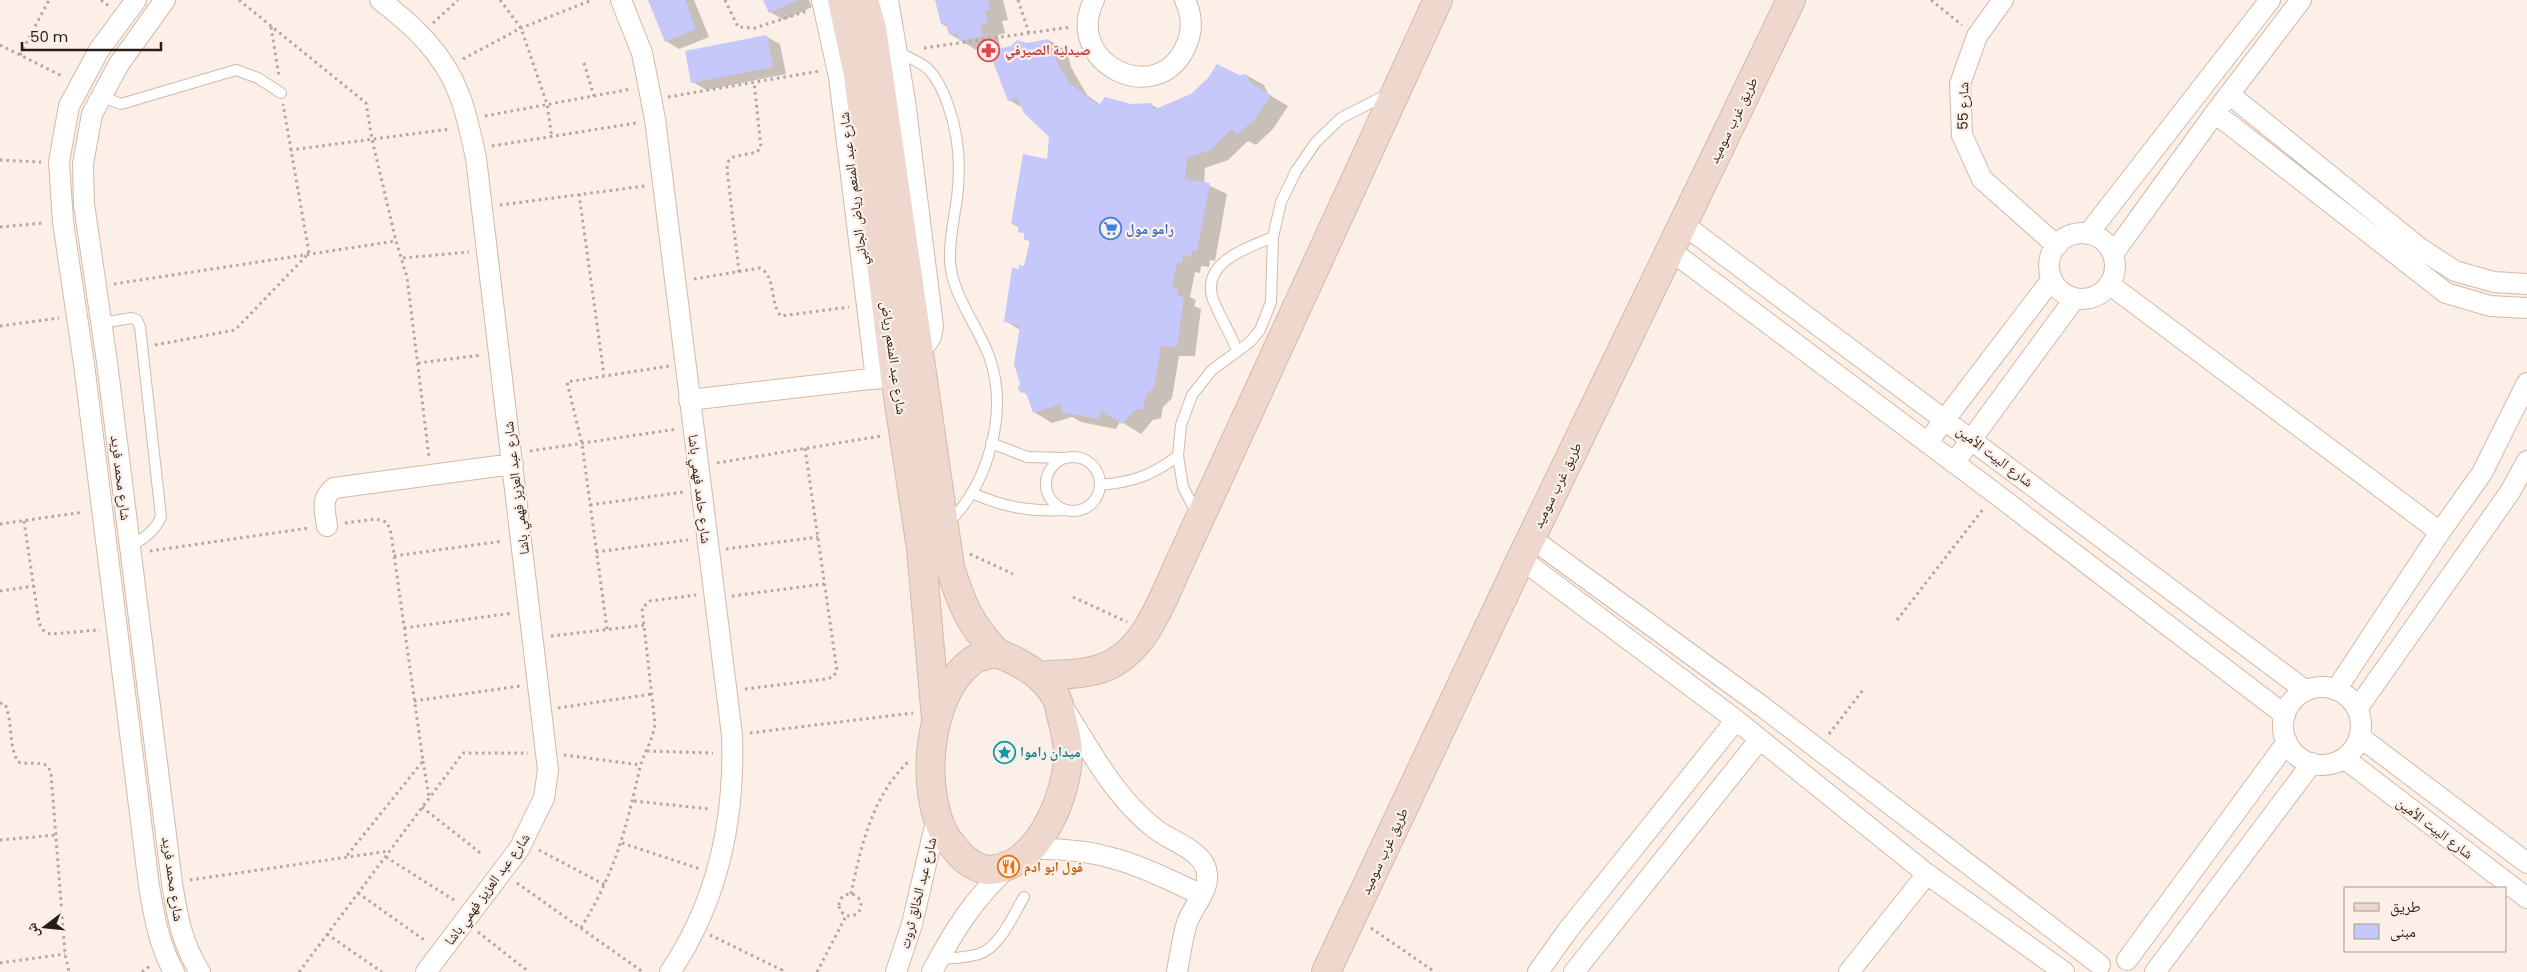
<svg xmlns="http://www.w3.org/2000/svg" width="2527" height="972" font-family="Poppins,'Noto Naskh Arabic',sans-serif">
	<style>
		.shadow { fill: #0003 }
		.building { fill: #c6c7fa }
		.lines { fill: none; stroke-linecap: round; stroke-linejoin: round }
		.lane-casing { stroke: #d5b9a5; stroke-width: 12 }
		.street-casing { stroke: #d5b9a5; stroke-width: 22 }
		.secondary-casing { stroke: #d5b9a5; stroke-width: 30 }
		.path { stroke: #b2a79f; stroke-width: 3; stroke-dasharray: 2.5 4; stroke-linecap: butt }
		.lane { stroke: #fff; stroke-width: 10 }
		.street { stroke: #fff; stroke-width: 20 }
		.secondary { stroke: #eed8ce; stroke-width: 28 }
		.labels { text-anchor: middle; stroke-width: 4.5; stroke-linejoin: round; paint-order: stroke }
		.health-label { font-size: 14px; font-weight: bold; fill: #be3a42; stroke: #fbefe7; text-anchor: start }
		.street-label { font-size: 14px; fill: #291e17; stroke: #fbefe7 }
		.shop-label { font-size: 14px; font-weight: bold; fill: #366cbe; stroke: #fbefe7; text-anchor: start }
		.culture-label { font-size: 14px; font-weight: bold; fill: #0d838f; stroke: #fbefe7; text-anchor: start }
		.food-label { font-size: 14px; font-weight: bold; fill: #c56008; stroke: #fbefe7; text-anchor: start }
	</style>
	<rect width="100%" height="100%" fill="#fbefe7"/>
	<path class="shadow" d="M 649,0 L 694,0 L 709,37 L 679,49 L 666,41 Z
		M 765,0 L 809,0 L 812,7 L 784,20 L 770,12 Z
		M 934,0 L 1003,0 L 1008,20 L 1002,21 L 1005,33 L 998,35 L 1000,46 L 978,51 L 950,34 L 949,28 L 942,24 L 937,2 Z
		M 767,37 L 780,44 L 786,74 L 706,90 L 693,82 Z
		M 1049,40 L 1067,51 L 1071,67 L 1087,95 L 1101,105 L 1152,105 L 1159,109 L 1246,75 L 1264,85 L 1268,94 L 1288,106 L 1273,129 L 1256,145 L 1248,141 L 1228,160 L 1205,168 L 1204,183 L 1227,194 L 1215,261 L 1210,260 L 1209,267 L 1201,266 L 1200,273 L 1195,272 L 1190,297 L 1196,300 L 1194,306 L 1201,309 L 1195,356 L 1179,356 L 1172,398 L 1163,407 L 1161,418 L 1153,420 L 1141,434 L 1120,421 L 1116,429 L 1081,422 L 1072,417 L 1052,423 L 1034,412 L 1029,396 L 1023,392 L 1020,330 L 1006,321 L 1020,271 L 1025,268 L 1031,242 L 1025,239 L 1025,234 L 1020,231 L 1020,228 L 1013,224 L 1048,160 L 1050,136 L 1023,108 L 1009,100 L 990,51 Z"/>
	<path class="building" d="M 648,0 L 685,0 L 696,29 L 665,42 Z
		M 763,0 L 799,0 L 769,13 Z
		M 935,0 L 988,0 L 990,10 L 985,11 L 988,23 L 980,25 L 983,36 L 959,41 L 958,33 L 949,35 L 946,23 L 941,24 Z
		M 767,35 L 773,67 L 691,83 L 685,51 Z
		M 1049,39 L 1054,56 L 1069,83 L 1099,105 L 1105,97 L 1131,104 L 1152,103 L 1153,110 L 1191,94 L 1208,78 L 1217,64 L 1239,75 L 1246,74 L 1250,82 L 1271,95 L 1255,119 L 1237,135 L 1232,129 L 1210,150 L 1187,158 L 1185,179 L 1210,183 L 1197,251 L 1192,250 L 1191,257 L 1183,256 L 1182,263 L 1177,262 L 1172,286 L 1178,289 L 1177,295 L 1184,298 L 1177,347 L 1161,346 L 1154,387 L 1146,396 L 1143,409 L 1135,410 L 1122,424 L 1102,411 L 1098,419 L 1061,412 L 1061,404 L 1033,413 L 1026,393 L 1022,393 L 1018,389 L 1020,383 L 1014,364 L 1020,326 L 1004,322 L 1012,268 L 1019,269 L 1019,265 L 1024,266 L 1030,240 L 1024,240 L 1024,233 L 1018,232 L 1018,225 L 1011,224 L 1023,154 L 1047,159 L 1049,137 L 1024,113 L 1017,98 L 1008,101 L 989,51 L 1011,46 L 1017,40 L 1027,43 Z"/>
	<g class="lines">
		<defs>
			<path id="lane" d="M 898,52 C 907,57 921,62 928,69 C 937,78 944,93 948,105 C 959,135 961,166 957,198 C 954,220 949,239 950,262 C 953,297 977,324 989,356 C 1009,411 989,484 947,524
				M 101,96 L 121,104 L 236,70 L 258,78 L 281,93
				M 101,323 L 132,318 L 137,320 L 140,327 L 161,517 C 154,532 144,538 130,547
				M 1237,351 C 1231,334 1221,319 1214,302 C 1198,263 1247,248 1273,237
				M 991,443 L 1027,457 L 1065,458
				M1046 484a27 27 0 1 1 54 0a27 27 0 1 1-54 0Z
				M 1100,485 C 1133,482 1151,476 1178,456
				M 972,493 C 1003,507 1031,512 1065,510
				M 1197,514 L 1183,487 L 1178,456 L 1181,425 L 1192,395 L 1212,370 L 1250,342 L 1260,330 L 1271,302 L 1273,237 L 1281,202 L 1296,171 L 1316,142 L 1341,118 L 1390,93
				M 939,959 C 952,958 967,958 979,954 C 1000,947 1013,915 1024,897"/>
			<path id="street" d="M 136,0 L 99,50 L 69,106 L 59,162 L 63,222 L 84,364 L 149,886 C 154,916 159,945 174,972
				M 165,0 L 119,64 L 92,114 L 83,164 L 84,204 L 107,362 L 172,883 C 177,915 182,944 200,972
				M 380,0 C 413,25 444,54 459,94 C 467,114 471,136 476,158 L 548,770 L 544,798 L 519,849 L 426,972
				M 621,0 L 642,53 L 655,119 L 732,735 C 735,820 718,901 670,972
				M 822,0 L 839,77 L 876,379
				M 888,0 L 905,101 L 933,326 L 931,337 L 919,354
				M 1094,0 C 1063,63 1156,109 1185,48 C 1193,32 1192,15 1185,0
				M 2003,0 L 1977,36 L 1960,84 L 1962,135 L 1982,179 L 2057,246
				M 2229,94 L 2421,249 L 2455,271 L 2494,282 L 2527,284
				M 2215,113 L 2446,293 L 2490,306 L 2527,308
				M 1683,224 L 2306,691
				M2049 266a33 33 0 1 1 66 0a33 33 0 1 1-66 0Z
				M 2088,234 L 2270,0
				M 1670,250 L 1996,494 L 2285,715
				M 2113,254 L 2215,113 L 2301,0
				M 2109,284 L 2440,532
				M 689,400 L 887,377
				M 1927,443 L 2052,279
				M 1954,463 L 2075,298
				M 327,526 C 325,510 320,499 334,488 L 513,464
				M 1531,538 L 1763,707 L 2100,965
				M 1521,559 L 1736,720 L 1927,874 L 2064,972
				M2283 726a39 39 0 1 1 78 0a39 39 0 1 1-78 0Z
				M 2336,690 L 2440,532 L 2482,473 L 2527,383
				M 2357,709 L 2510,492 L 2527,461
				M 1065,710 C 1092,753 1114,796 1154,828 C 1171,842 1205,850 1207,874 C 1209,891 1192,908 1187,923 C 1182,939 1180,956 1177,972
				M 2360,737 L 2527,863
				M 2344,758 L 2527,898
				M 1029,849 C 1099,847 1139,864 1201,895
				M 2127,960 L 2287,742
				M 896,972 L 912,924 L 938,813
				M 932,972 C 955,928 974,899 1010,865
				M 1538,972 L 1568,930 L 1736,720
				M 1574,972 L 1760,739
				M 1849,972 L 1927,874
				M 2155,972 L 2312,763"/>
			<path id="secondary" d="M 842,0 L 858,75 L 895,377 L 921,548 L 936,718
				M 864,0 L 872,28 L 950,567 C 962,605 969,623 997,653
				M 997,653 C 1020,662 1043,674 1056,697 C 1059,702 1060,710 1061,715 C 1064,727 1068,740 1068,753 C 1068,794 1039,867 990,870 C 978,870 964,860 958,852 C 954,847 949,842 946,837 C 919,791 927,694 972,661 C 978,656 989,655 997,653 Z
				M 1039,676 C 1060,674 1085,675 1105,667 C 1148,650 1164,594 1183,555 L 1438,0
				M 1326,972 L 1521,559 L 1791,0"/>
		</defs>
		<use href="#lane" class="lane-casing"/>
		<use href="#street" class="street-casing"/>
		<use href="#secondary" class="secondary-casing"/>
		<path class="path" d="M 101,0 L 109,6
			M 239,0 L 366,103 L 372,139 L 396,241
			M 500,0 L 521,28 L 547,104 L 552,138
			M 725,0 L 738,27 L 755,28 L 807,11
			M 1018,0 L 1029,33
			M 1931,0 L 1962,25
			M 433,23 L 458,0
			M 271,27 L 279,76
			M 0,45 L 64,77
			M 924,48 L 1071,27
			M 20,55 L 49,0
			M 463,59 L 521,28 L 592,0
			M 584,63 L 594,96
			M 668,97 L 820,71
			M 485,116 L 631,89
			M 492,146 L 636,123
			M 290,150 L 450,129
			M 0,160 L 41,162
			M 579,194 L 604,375
			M 500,205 L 645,186
			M 0,227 L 44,223
			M 403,258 L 469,252
			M 739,272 L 727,169 L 728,162 L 733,157 L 757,152 L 761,147 L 754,82
			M 694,279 L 760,268 C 777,277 769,303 781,316 L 849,307
			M 114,284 L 396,241 L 407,277 L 429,457
			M 0,326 L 59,318
			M 155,345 L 235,330 L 309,253 L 283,104
			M 418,363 L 482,355
			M 530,451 L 677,429
			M 717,463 L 881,436
			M 590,505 L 684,492
			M 24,521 L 39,623 L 43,630 L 50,634 L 100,630
			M 345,523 L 376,519 L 387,522 L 391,533 L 423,761 L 345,858
			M 0,524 L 84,512
			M 726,549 L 818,537
			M 150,551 L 309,528
			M 596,552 L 688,540
			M 970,554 L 1013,574
			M 394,556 L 503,541
			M 0,591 L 34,586
			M 732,596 L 824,584
			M 1073,597 L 1127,622
			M 1897,620 L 1984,508
			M 404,628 L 513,613
			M 607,629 L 582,444 L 567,382 L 669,366
			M 551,636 L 645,625
			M 745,689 L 826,679 L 833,677 L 837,671 L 805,448
			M 414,701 L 520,686
			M 0,703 L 5,704 C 13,722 8,744 18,762 C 28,765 38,761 48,766 L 51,773 L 65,954 L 69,972
			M 558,708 L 652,694
			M 750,733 L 913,713
			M 1829,734 L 1863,690
			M 647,751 L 713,753
			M 564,755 L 641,765
			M 423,761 L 429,797
			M 634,801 L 710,809
			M 422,807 L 483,855
			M 0,840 L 57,835
			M 622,843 L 700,869
			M 539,850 L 605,885
			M 386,857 L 457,902
			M 190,880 L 389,851
			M 517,883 L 643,972
			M 358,893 L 427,942
			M839 905a11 11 0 1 1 22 0a11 11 0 1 1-22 0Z
			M 851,894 C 861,846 872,796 909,761
			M 581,928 C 615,872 626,830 640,767 C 644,753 653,740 655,724 L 642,608 L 650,601 L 696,595
			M 1371,928 L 1435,972
			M 478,932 L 529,972
			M 327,934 L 382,972
			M 710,935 L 782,970 L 781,972
			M 0,963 L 65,954
			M 142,972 L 150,966
			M 299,972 L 463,753 L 528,753
			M 817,972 L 846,916"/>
		<use href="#lane" class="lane"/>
		<use href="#street" class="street"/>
		<use href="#secondary" class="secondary"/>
	</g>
	<defs>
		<symbol id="pharmacy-ring" viewBox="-11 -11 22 22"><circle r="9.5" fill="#fbefe7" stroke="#e0444e" stroke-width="1.5"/><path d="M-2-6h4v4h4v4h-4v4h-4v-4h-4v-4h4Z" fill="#e0444e"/></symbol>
		<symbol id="supermarket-ring" viewBox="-11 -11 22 22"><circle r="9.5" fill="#fbefe7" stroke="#3f7fe0" stroke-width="1.5"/><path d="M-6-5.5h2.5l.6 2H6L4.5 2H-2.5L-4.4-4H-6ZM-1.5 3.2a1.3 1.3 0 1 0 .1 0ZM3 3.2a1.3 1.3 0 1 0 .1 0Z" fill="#3f7fe0"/></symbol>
		<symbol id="sight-ring" viewBox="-11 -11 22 22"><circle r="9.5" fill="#fbefe7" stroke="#0f9aa8" stroke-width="1.5"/><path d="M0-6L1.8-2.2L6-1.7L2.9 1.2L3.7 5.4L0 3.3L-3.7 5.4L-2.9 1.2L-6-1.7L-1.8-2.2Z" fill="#0f9aa8"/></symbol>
		<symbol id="restaurant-ring" viewBox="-11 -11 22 22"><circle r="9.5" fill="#fbefe7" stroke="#e8710a" stroke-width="1.5"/><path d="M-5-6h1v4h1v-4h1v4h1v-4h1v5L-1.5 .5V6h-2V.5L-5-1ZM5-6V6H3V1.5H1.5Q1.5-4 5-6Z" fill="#e8710a"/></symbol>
	</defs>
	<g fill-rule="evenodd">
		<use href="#pharmacy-ring" x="976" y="38" width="25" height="25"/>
		<use href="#supermarket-ring" x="1098" y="216" width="25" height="25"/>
		<use href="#sight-ring" x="992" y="740" width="25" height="25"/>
		<use href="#restaurant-ring" x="996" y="854" width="25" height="25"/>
	</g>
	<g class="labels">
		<g class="health-label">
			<text x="1005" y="55">صيدلية الصيرفي</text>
		</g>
		<g class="street-label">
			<text transform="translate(1963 106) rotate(-89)" y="5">شارع 55</text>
			<text transform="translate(1733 120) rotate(-64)" y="5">طريق غرب سوميد</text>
			<text transform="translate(853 189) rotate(-97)" y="5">شارع عبد المنعم رياض الجانبي</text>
			<text transform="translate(894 358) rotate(82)" y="5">شارع عبد المنعم رياض</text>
			<text transform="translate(1995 456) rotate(37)" y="5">شارع البيت الأمين</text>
			<text transform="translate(121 478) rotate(83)" y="5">شارع محمد فريد</text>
			<text transform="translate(1557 485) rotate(-64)" y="5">طريق غرب سوميد</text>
			<text transform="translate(516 488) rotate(-97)" y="5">شارع عبد العزيز فهمي باشا</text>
			<text transform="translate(700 489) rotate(83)" y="5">شارع حامد فهمي باشا</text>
			<text transform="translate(2435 828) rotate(37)" y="5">شارع البيت الأمين</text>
			<text transform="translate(1384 851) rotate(-65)" y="5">طريق غرب سوميد</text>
			<text transform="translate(173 879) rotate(82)" y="5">شارع محمد فريد</text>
			<text transform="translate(487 889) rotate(-54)" y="5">شارع عبد العزيز فهمي باشا</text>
			<text transform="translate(918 893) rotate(-76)" y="5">شارع عبد الخالق ثروت</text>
		</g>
		<g class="shop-label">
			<text x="1126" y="234">رامو مول</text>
		</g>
		<g class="culture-label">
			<text x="1020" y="757">ميدان راموا</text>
		</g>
		<g class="food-label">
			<text x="1024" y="872">فول ابو ادم</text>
		</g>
	</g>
	<rect x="2344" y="887" width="162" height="65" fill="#fbefe7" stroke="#a79b94"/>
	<rect x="2354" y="903" width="25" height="8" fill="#eed8ce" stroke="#a79b94"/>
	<text x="2390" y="912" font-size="15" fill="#291e17">طريق</text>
	<rect x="2354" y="924" width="25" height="15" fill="#c6c7fa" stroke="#a79b94"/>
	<text x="2390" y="937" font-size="15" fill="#291e17">مبنى</text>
	<g transform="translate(45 927) rotate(254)" stroke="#fbefe7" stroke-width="4" paint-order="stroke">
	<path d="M0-4L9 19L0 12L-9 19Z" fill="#291e17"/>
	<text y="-8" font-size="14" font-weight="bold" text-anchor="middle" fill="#291e17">ش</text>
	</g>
	<path d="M22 42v8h139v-8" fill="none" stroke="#291e17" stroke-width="2.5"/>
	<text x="30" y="42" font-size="15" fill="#291e17" stroke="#fbefe7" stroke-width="4" paint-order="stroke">50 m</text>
</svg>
